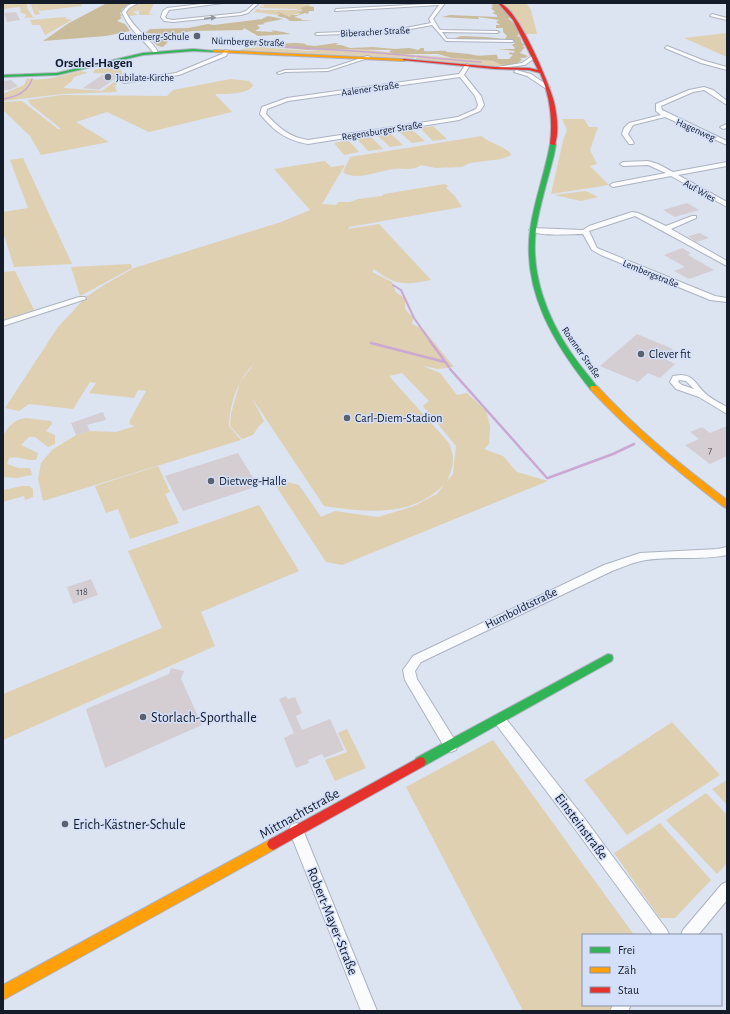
<svg xmlns="http://www.w3.org/2000/svg" width="730" height="1014" font-family="'Alegreya Sans',sans-serif">
	<style>
		.green { fill: #dfd0b1; fill-rule: evenodd }
		.forest { fill: #cabb9b }
		.lines { fill: none; stroke-linecap: round; stroke-linejoin: round }
		.stream-far2 { stroke: #caa8d3; stroke-width: 1.5 }
		.stream-far1 { stroke: #caa8d3; stroke-width: 2 }
		.stream { stroke: #caa8d3; stroke-width: 2.5 }
		.building { fill: #d4ced3 }
		.street-casing { stroke: #acb3c0; stroke-width: 2 }
		.fast-casing { stroke: #acb3c0; stroke-width: 2 }
		.slow-casing { stroke: #acb3c0; stroke-width: 2 }
		.jam-casing { stroke: #acb3c0; stroke-width: 2 }
		.street { fill: #fafbfd; fill-rule: evenodd }
		.fast { fill: #30b455; fill-rule: evenodd }
		.slow { fill: #ff9f0a; fill-rule: evenodd }
		.jam { fill: #e5322d; fill-rule: evenodd }
		.oneway { fill: #92969e }
		.poi-dot { fill: #5a616f; stroke: #d4e0f9; stroke-width: 1.5 }
		.labels { text-anchor: middle; stroke-width: 3; stroke-linejoin: round; paint-order: stroke }
		.far-street-label { font-size: 10px; fill: #141b29; stroke: #d4e0f9 }
		.far-poi-label { font-size: 10px; fill: #141b29; stroke: #d4e0f9; text-anchor: end }
		.number-label { font-size: 10px; fill: #444854 }
		.poi-label { font-size: 12px; fill: #141b29; stroke: #d4e0f9; text-anchor: start }
		.street-label { font-size: 12px; fill: #141b29; stroke: #d4e0f9 }
		.far-district-label { font-size: 13px; font-weight: bold; fill: #141b29; stroke: #d4e0f9 }
		.near-poi-label { font-size: 14px; fill: #141b29; stroke: #d4e0f9; text-anchor: start }
		.near-street-label { font-size: 14px; fill: #141b29; stroke: #d4e0f9 }
	</style>
	<rect width="100%" height="100%" fill="#dce3f1"/>
	<path class="green" d="M 3,3 L 27,3 L 27,8 L 33,17 L 39,17 L 25,18 L 26,14 L 21,13 L 20,7 L 3,9 Z
		M 30,3 L 81,3 L 82,6 L 39,11 L 35,4 L 40,14 L 35,15 Z
		M 138,3 L 154,3 L 149,14 L 156,15 L 139,15 L 139,10 L 133,12 L 138,15 L 128,16 L 127,11 Z
		M 264,3 L 306,3 L 310,4 L 309,6 L 313,7 L 303,7 L 303,11 L 298,10 L 301,13 L 291,15 L 290,17 L 283,14 L 278,15 L 254,12 L 257,9 L 260,9 L 260,10 L 297,10 L 298,9 L 260,8 L 260,6 L 264,7 L 264,5 L 261,5 Z
		M 500,3 L 526,3 L 531,10 L 537,34 L 522,34 L 505,5 Z
		M 66,17 L 66,19 L 72,20 L 45,35 L 40,25 L 32,25 L 30,20 Z
		M 727,33 L 727,57 L 684,38 Z
		M 260,47 L 308,51 L 324,49 L 369,50 L 415,55 L 414,58 L 240,51 L 241,49 Z
		M 417,55 L 494,61 L 511,65 L 495,66 L 416,59 Z
		M 118,64 L 125,78 L 113,74 L 93,73 L 94,70 Z
		M 80,71 L 86,72 L 87,73 L 74,77 L 72,81 L 63,88 L 102,91 L 114,82 L 118,82 L 115,86 L 117,92 L 62,94 L 3,101 L 3,94 L 24,85 L 27,78 C 39,83 67,74 80,71 Z
		M 231,79 L 249,81 L 253,85 C 249,95 224,94 215,94 L 232,112 L 149,132 L 107,112 L 76,122 L 109,142 L 41,155 L 30,136 L 3,110 L 3,102 L 22,101 L 58,129 L 60,129 L 59,127 L 31,105 L 28,100 L 61,95 L 167,96 L 173,90 Z
		M 562,119 L 584,119 L 589,127 L 598,127 L 590,150 L 597,164 L 590,166 L 609,185 L 551,194 L 563,141 L 567,130 Z
		M 433,126 L 447,139 L 433,141 L 420,128 Z
		M 412,130 L 425,141 L 412,143 L 399,132 Z
		M 390,133 L 403,145 L 390,147 L 378,136 Z
		M 482,136 C 486,142 505,146 511,154 L 510,156 L 501,159 L 470,163 L 462,167 L 436,168 L 421,165 C 413,171 404,168 394,169 C 381,170 355,182 343,172 L 350,157 Z
		M 371,137 L 383,149 L 368,151 L 357,139 Z
		M 348,140 L 359,152 L 344,155 L 334,143 Z
		M 23,158 L 72,264 L 14,267 L 3,232 L 3,212 L 28,208 L 10,160 Z
		M 325,161 L 331,167 L 345,165 L 322,204 L 336,205 L 339,202 L 350,202 L 358,199 L 382,196 L 384,194 L 445,184 L 448,186 L 446,188 L 454,195 L 462,207 L 349,227 L 348,229 L 379,224 L 431,280 C 405,285 396,286 374,269 L 372,272 L 392,282 C 397,295 394,291 405,298 L 405,309 L 413,318 L 412,324 L 423,329 L 454,367 L 438,369 L 423,366 L 440,373 L 457,395 L 467,393 L 486,411 L 490,426 L 489,444 L 484,449 L 503,456 L 517,472 L 548,481 L 342,565 L 326,562 L 274,483 L 288,482 L 299,485 L 321,517 L 335,511 L 378,517 L 414,506 L 437,494 L 444,485 C 439,489 434,494 427,498 C 397,516 358,511 324,506 L 252,398 L 264,421 L 259,426 L 253,435 L 242,439 L 230,426 L 231,414 L 240,382 L 254,364 C 237,380 230,404 229,426 L 241,440 L 43,501 L 38,479 L 41,463 L 52,450 L 76,435 L 90,431 L 116,432 L 135,426 L 129,424 L 130,420 L 146,391 L 138,390 L 134,398 L 89,393 L 96,383 L 90,382 L 73,409 L 29,404 L 19,411 L 5,408 L 58,327 L 86,297 L 104,285 L 134,268 L 281,222 L 310,210 L 274,169 ZM 402,373 L 429,401 L 423,406 L 456,446 L 453,474 L 447,481 C 453,466 456,460 449,443 L 389,376 Z
		M 586,191 L 598,197 L 581,201 L 554,195 Z
		M 131,264 L 132,268 L 80,296 L 71,267 Z
		M 15,271 L 34,310 L 3,320 L 3,272 Z
		M 26,418 L 51,421 L 52,424 L 46,431 L 55,435 L 55,444 L 48,447 L 35,437 L 29,437 L 21,445 L 38,453 L 36,460 C 27,461 17,455 9,458 L 7,464 L 18,468 L 30,468 L 32,475 L 16,478 L 3,477 L 3,436 C 8,426 15,419 26,418 Z
		M 158,466 L 170,492 L 165,494 L 179,523 L 130,539 L 118,509 L 106,513 L 95,486 Z
		M 22,486 L 29,486 L 33,489 L 33,497 L 25,500 L 24,496 L 3,502 L 3,490 Z
		M 259,505 L 299,571 L 201,612 L 215,646 L 3,740 L 3,694 L 162,628 L 128,551 Z
		M 672,722 L 720,775 L 627,835 L 584,780 Z
		M 347,729 L 366,768 L 335,781 L 325,760 L 347,752 L 338,733 Z
		M 493,740 L 634,935 L 583,935 L 583,1005 L 615,1005 L 610,1011 L 523,1011 L 406,787 Z
		M 727,780 L 727,805 L 712,789 Z
		M 706,793 L 727,815 L 727,863 L 717,874 L 666,820 Z
		M 660,823 L 711,880 L 675,918 L 660,918 L 614,853 Z"/>
	<path class="forest" d="M 107,3 L 132,3 L 122,9 L 120,14 L 122,15 L 120,17 L 122,18 L 117,21 L 125,24 L 130,31 L 106,36 L 43,41 L 69,23 Z
		M 489,3 C 502,3 504,9 511,17 L 508,19 C 514,21 518,30 519,34 L 517,36 L 520,37 L 522,43 L 525,45 L 522,46 L 525,47 L 520,53 L 528,56 L 525,58 L 520,58 L 522,60 C 515,66 502,67 494,61 L 452,58 L 438,54 L 395,54 L 389,52 L 391,50 L 323,49 L 308,50 L 243,45 L 245,41 C 253,42 261,44 269,44 C 281,44 295,42 306,44 L 305,45 L 315,46 L 336,43 L 338,43 L 336,45 L 341,45 L 350,48 L 373,47 L 395,49 L 409,48 L 418,50 L 421,48 L 424,48 L 424,51 C 432,52 439,50 447,51 L 446,52 C 456,53 465,53 474,55 C 481,57 490,54 497,55 L 498,59 L 509,59 L 513,55 L 509,54 L 510,52 L 513,53 L 515,51 L 499,49 L 514,49 L 515,48 L 512,45 L 515,43 L 513,42 L 513,40 L 464,40 L 455,38 L 461,36 L 486,37 L 505,39 L 507,36 L 503,32 L 503,28 L 496,28 L 496,25 L 500,25 L 496,22 L 499,20 L 478,17 L 479,19 L 477,19 L 442,17 L 450,15 L 497,17 L 497,15 L 492,13 L 495,12 L 491,8 L 493,7 L 491,5 L 494,4 Z
		M 306,6 L 314,7 L 314,11 L 309,11 L 308,14 L 305,13 L 294,17 L 302,19 L 301,20 L 314,21 L 290,21 L 286,18 L 277,16 L 280,14 L 277,12 L 278,12 L 290,17 L 291,15 L 298,15 L 301,13 L 296,12 L 303,11 L 301,8 Z
		M 268,16 L 283,19 L 263,23 L 265,24 L 257,25 L 260,28 L 255,31 L 273,32 L 271,30 C 276,31 286,32 290,34 L 258,36 L 244,28 L 243,30 L 192,31 L 176,34 L 185,37 L 164,37 L 163,39 L 167,39 L 166,41 L 168,42 L 163,47 L 158,46 L 151,40 L 152,39 L 150,37 L 155,36 L 156,34 L 145,33 L 150,29 L 188,28 L 208,24 L 214,25 L 262,19 Z"/>
	<g class="lines">
		<path class="stream-far2" d="M 245,44 L 318,49
			M 319,49 C 373,51 427,58 481,62
			M 3,99 C 16,97 28,92 32,79"/>
		<path class="stream-far1" d="M 393,285 L 401,290 L 414,318 L 431,342"/>
		<path class="stream" d="M 430,341 L 449,367
			M 371,343 L 445,362
			M 450,369 L 547,478
			M 548,478 L 613,454 L 634,444"/>
	</g>
	<path class="building" d="M 16,12 L 20,20 L 7,22 L 4,13 Z
		M 122,74 L 99,90 L 83,88 L 102,75 Z
		M 11,80 L 18,86 L 9,90 L 3,90 L 3,81 Z
		M 687,203 L 699,210 L 675,217 L 663,210 Z
		M 700,233 L 709,238 L 696,242 L 688,236 Z
		M 682,248 L 691,253 L 688,255 L 714,270 L 689,279 L 674,271 L 685,267 L 664,255 Z
		M 637,334 L 673,349 L 663,358 L 675,364 L 660,378 L 648,373 L 638,382 L 600,366 Z
		M 103,412 L 106,420 L 87,425 L 90,431 L 76,435 L 71,423 Z
		M 727,426 L 727,456 L 710,464 L 685,445 L 699,439 L 690,432 L 702,427 L 710,433 Z
		M 238,453 L 258,486 L 183,511 L 165,476 Z
		M 91,579 L 98,595 L 73,604 L 67,587 Z
		M 171,668 L 184,671 L 181,679 L 202,725 L 105,768 L 86,709 L 169,674 Z
		M 286,696 L 288,699 L 295,697 L 302,713 L 296,716 L 302,730 L 330,719 L 344,750 L 324,758 L 322,754 L 308,760 L 309,763 L 296,768 L 284,738 L 294,733 L 279,699 Z"/>
	<g class="lines">
		<defs>
			<path id="street" d="M 133,3 L 138,3 L 129,8 L 126,12 C 132,28 156,43 158,53 L 154,53 C 143,39 128,29 122,12 L 127,6 Z
				M 210,3 L 223,3 L 169,10 L 165,17 L 167,19 L 173,20 L 240,13 L 246,11 L 255,3 L 259,3 L 248,13 L 241,15 L 173,22 L 164,21 L 161,17 L 163,11 L 167,8 Z
				M 445,3 L 433,19 L 440,30 L 497,31 L 499,32 L 497,33 L 442,32 L 447,39 L 512,40 L 514,41 L 512,42 L 446,41 L 432,25 L 395,32 L 317,35 L 315,34 L 317,33 L 395,30 L 431,23 L 429,19 L 439,5 L 335,11 L 336,9 Z
				M 712,14 L 727,18 L 727,20 L 710,16 Z
				M 667,46 L 705,61 L 727,67 L 727,70 L 701,63 L 665,48 Z
				M 225,50 L 229,51 L 226,56 L 179,75 L 124,83 L 121,81 L 176,73 L 222,54 Z
				M 367,56 L 371,57 L 328,71 L 285,72 L 279,74 L 277,73 L 285,70 L 328,69 Z
				M 532,56 L 536,57 L 525,65 L 499,68 L 497,67 L 522,63 Z
				M 466,64 L 470,65 L 464,75 L 481,96 L 484,105 L 480,111 L 459,120 L 308,144 C 286,140 274,131 260,114 L 262,107 L 287,98 L 459,74 ZM 460,77 L 475,96 L 478,105 L 476,109 L 458,117 L 308,140 C 289,137 279,128 266,114 L 267,109 L 288,101 Z
				M 516,70 L 531,74 L 550,87 L 545,88 L 527,76 L 514,72 Z
				M 704,87 L 713,90 L 727,101 L 727,105 L 704,90 L 693,92 L 661,106 L 662,110 L 727,141 L 727,145 L 665,117 L 633,125 L 628,134 L 634,143 L 633,144 L 629,144 L 622,134 L 624,128 L 629,123 L 661,115 L 656,111 L 656,104 L 689,90 Z
				M 727,124 L 727,128 L 723,129 L 720,127 Z
				M 648,161 L 658,164 L 673,172 L 727,162 L 727,166 L 678,175 L 727,202 L 727,207 L 671,176 L 613,187 L 610,185 L 613,183 L 666,173 L 648,165 L 623,166 L 620,164 L 623,162 Z
				M 632,212 L 638,213 L 666,226 L 692,216 L 696,216 L 696,218 L 671,229 L 727,261 L 727,266 L 635,216 L 589,231 L 597,248 L 715,296 L 727,298 L 727,302 L 710,300 L 601,255 L 592,250 L 583,234 C 570,234 538,237 529,230 L 532,228 L 583,230 L 589,226 Z
				M 79,297 L 85,297 L 86,299 L 3,326 L 3,321 Z
				M 681,375 C 695,376 696,385 705,393 C 711,399 720,403 727,407 L 727,414 L 699,397 L 676,389 L 670,382 L 673,376 ZM 679,380 L 686,381 L 694,389 L 682,385 L 678,382 Z
				M 727,547 L 727,555 C 699,561 669,555 641,561 C 631,563 621,568 612,571 L 421,662 L 415,671 L 417,679 L 456,742 L 457,746 L 456,750 L 451,752 L 446,750 L 405,680 L 403,670 L 413,656 L 604,565 L 640,553 L 718,549 Z
				M 499,714 L 503,715 L 585,819 L 667,930 L 669,935 L 653,935 L 575,829 L 495,723 L 493,719 L 495,715 Z
				M 296,823 L 301,825 L 377,1011 L 361,1011 L 289,830 L 291,825 Z
				M 727,882 L 727,900 L 698,935 L 681,935 L 683,930 L 722,884 Z
				M 613,1005 L 631,1005 L 628,1011 L 610,1011 Z"/>
			<path id="fast" d="M 193,49 L 216,51 L 214,52 L 193,51 L 143,55 L 57,75 L 3,77 L 3,75 L 57,73 L 143,53 Z
				M 553,142 L 556,144 L 554,155 C 548,179 540,204 536,229 C 530,273 547,318 572,354 C 580,366 590,377 598,388 L 594,390 L 591,390 C 554,344 522,291 530,230 C 534,201 545,173 550,144 Z
				M 608,654 L 612,655 L 613,658 L 612,661 L 424,766 L 420,767 L 416,766 L 414,762 L 416,758 Z"/>
			<path id="slow" d="M 214,50 L 404,59 L 406,60 L 404,61 L 213,52 Z
				M 591,386 L 597,386 C 636,429 681,465 727,500 L 727,508 L 724,507 C 677,471 632,434 591,390 L 590,388 Z
				M 273,838 L 277,840 L 279,844 L 277,848 L 3,1000 L 3,985 Z"/>
			<path id="jam" d="M 498,3 C 516,3 550,85 554,102 C 557,115 559,132 555,145 L 550,144 C 553,119 550,96 540,73 L 529,70 L 495,69 L 402,60 L 404,59 L 495,67 L 529,68 L 538,70 L 513,20 Z
				M 420,757 L 424,758 L 426,762 L 424,766 L 277,848 L 273,850 L 269,848 L 267,844 L 269,840 Z"/>
		</defs>
		<use href="#street" class="street-casing"/>
		<use href="#fast" class="fast-casing"/>
		<use href="#slow" class="slow-casing"/>
		<use href="#jam" class="jam-casing"/>
		<use href="#street" class="street"/>
		<use href="#fast" class="fast"/>
		<use href="#slow" class="slow"/>
		<use href="#jam" class="jam"/>
	</g>
	<defs><path id="oneway-solid" d="M-6-.8H1V-3.2L6.5 0L1 3.2V.8H-6Z"/></defs>
	<use class="oneway" href="#oneway-solid" transform="translate(210 18) rotate(-6)"/>
	<g class="poi-dot">
		<circle cx="197" cy="36" r="4"/>
		<circle cx="108" cy="77" r="4"/>
		<circle cx="641" cy="354" r="4"/>
		<circle cx="347" cy="418" r="4"/>
		<circle cx="211" cy="481" r="4"/>
		<circle cx="143" cy="717" r="4"/>
		<circle cx="65" cy="824" r="4"/>
	</g>
	<g class="labels">
		<g class="far-street-label">
			<text transform="translate(375 31) rotate(-3)" y="4">Biberacher Straße</text>
			<text transform="translate(248 41) rotate(2)" y="4">Nürnberger Straße</text>
			<text transform="translate(370 88) rotate(-8)" y="4">Aalener Straße</text>
			<text transform="translate(696 129) rotate(24)" y="4">Hagenweg</text>
			<text transform="translate(382 130) rotate(-9)" y="4">Regensburger Straße</text>
			<text transform="translate(700 190) rotate(29)" y="4">Auf Wies</text>
			<text transform="translate(651 273) rotate(22)" y="4">Lembergstraße</text>
			<text transform="translate(582 352) rotate(55)" y="4">Roanner Straße</text>
		</g>
		<g class="far-poi-label">
			<text x="189" y="40">Gutenberg-Schule</text>
			<text x="116" y="81" text-anchor="start">Jubilate-Kirche</text>
		</g>
		<g class="number-label">
			<text x="710" y="454">7</text>
			<text x="82" y="595">118</text>
		</g>
		<g class="poi-label">
			<text x="649" y="358">Clever fit</text>
			<text x="355" y="422">Carl-Diem-Stadion</text>
			<text x="219" y="485">Dietweg-Halle</text>
		</g>
		<g class="street-label">
			<text transform="translate(521 608) rotate(-26)" y="4">Humboldtstraße</text>
		</g>
		<g class="far-district-label">
			<text x="94" y="67">Orschel-Hagen</text>
		</g>
		<g class="near-poi-label">
			<text x="151" y="722">Storlach-Sporthalle</text>
			<text x="73" y="829">Erich-Kästner-Schule</text>
		</g>
		<g class="near-street-label">
			<text transform="translate(299 813) rotate(-29)" y="5">Mittnachtstraße</text>
			<text transform="translate(582 826) rotate(53)" y="5">Einsteinstraße</text>
			<text transform="translate(333 921) rotate(68)" y="5">Robert-Mayer-Straße</text>
		</g>
	</g>
	<rect width="730" height="1014" fill="none" stroke="#141b29" stroke-width="8"/>
	<rect x="582" y="934" width="140" height="72" fill="#d4e0f9" stroke="#8791a6"/>
	<rect x="590" y="947" width="20" height="6" fill="#30b455" stroke="#8791a6"/>
	<text x="618" y="954" font-size="12" fill="#141b29">Frei</text>
	<rect x="590" y="967" width="20" height="6" fill="#ff9f0a" stroke="#8791a6"/>
	<text x="618" y="974" font-size="12" fill="#141b29">Zäh</text>
	<rect x="590" y="987" width="20" height="6" fill="#e5322d" stroke="#8791a6"/>
	<text x="618" y="994" font-size="12" fill="#141b29">Stau</text>
</svg>
